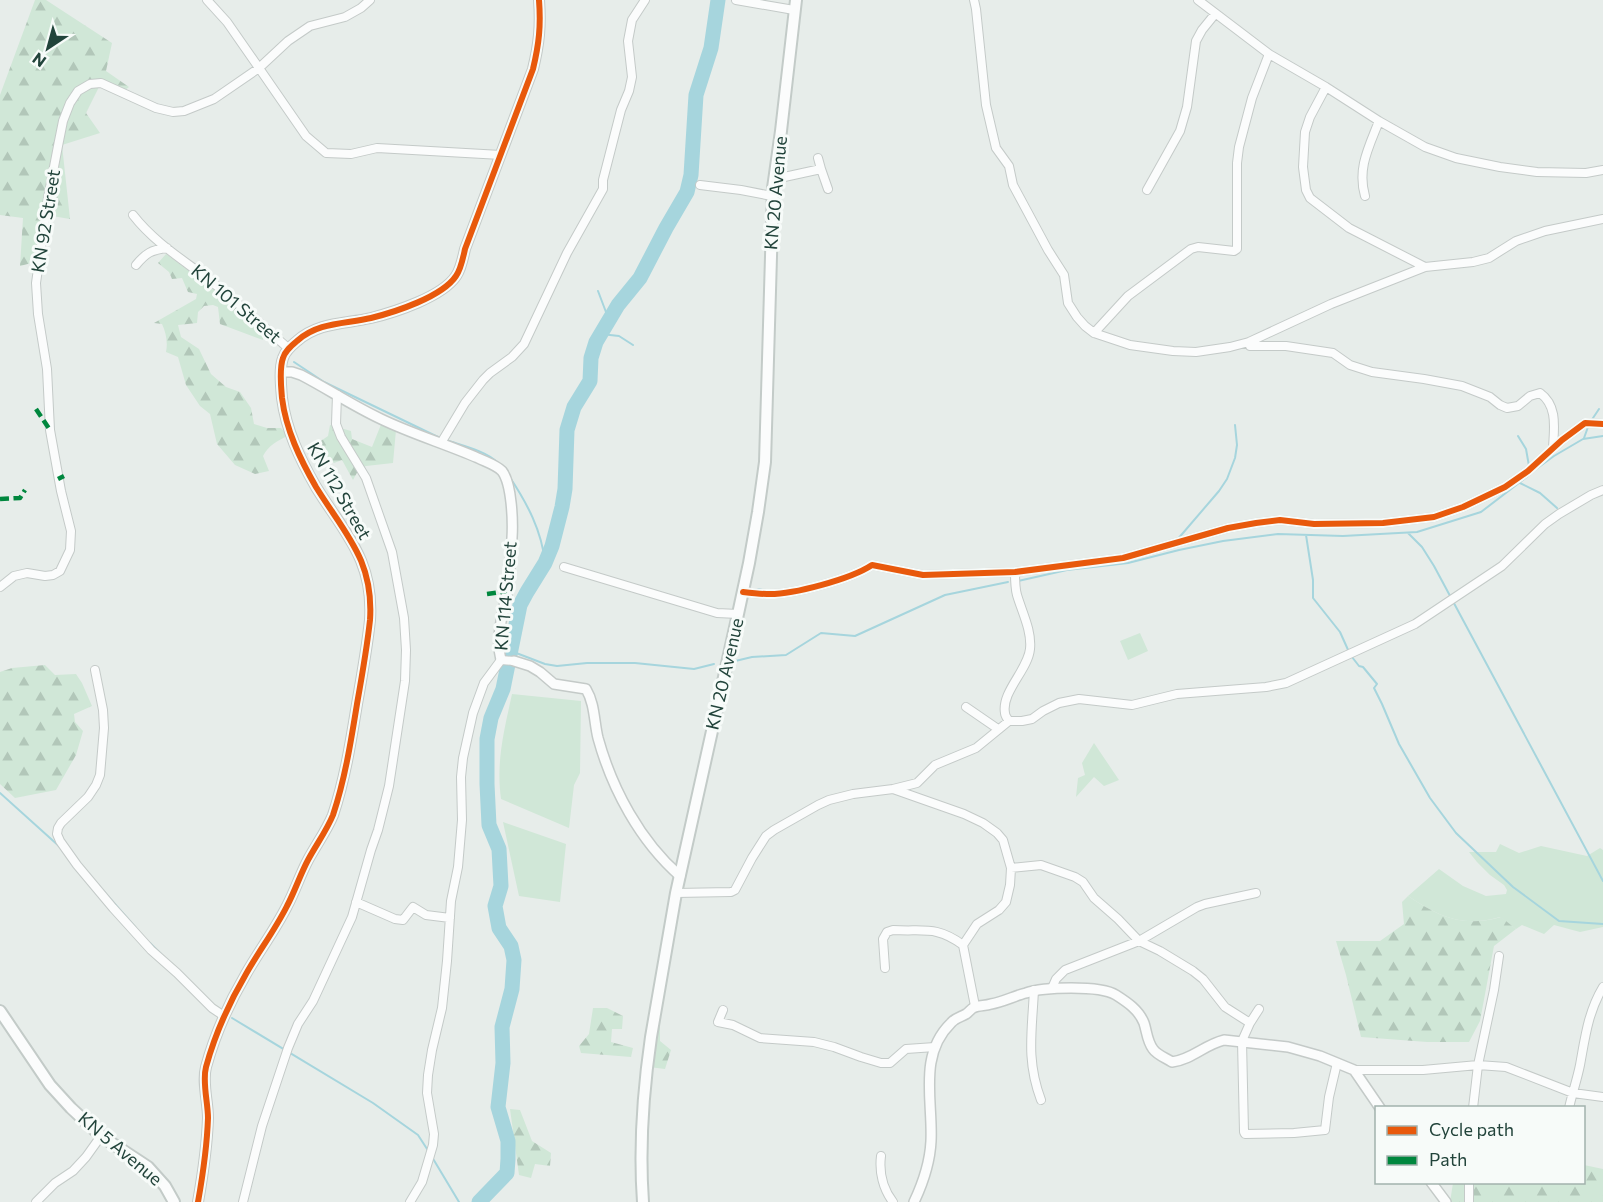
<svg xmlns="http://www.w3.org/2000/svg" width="1603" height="1202" font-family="Commissioner,sans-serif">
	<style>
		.green { fill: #d0e7d7 }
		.forest { fill: url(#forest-firs) }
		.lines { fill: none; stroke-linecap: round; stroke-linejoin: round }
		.stream { stroke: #a6d5dd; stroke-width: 2 }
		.river { stroke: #a6d5dd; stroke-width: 15 }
		.minor-casing { stroke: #c4cac8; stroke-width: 10 }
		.tertiary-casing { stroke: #c4cac8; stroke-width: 12 }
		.secondary-casing { stroke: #c3cbc8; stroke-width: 14 }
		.minor { stroke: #fbfcfc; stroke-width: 8 }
		.tertiary { stroke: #fbfcfc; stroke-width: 9 }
		.secondary { stroke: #fbfcfc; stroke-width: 10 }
		.quiet { stroke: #00873e; stroke-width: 4.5; stroke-dasharray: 9 4.5; stroke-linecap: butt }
		.cycleway-casing { stroke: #f7fbf9; stroke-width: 10 }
		.cycleway { stroke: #e8590c; stroke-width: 6 }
		.labels { text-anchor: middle; stroke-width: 6; stroke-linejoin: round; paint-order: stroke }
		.street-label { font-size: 18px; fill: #22443b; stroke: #f7fbf9 }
	</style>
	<defs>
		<pattern id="forest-firs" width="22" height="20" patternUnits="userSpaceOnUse" patternTransform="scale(1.5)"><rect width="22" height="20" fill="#d0e7d7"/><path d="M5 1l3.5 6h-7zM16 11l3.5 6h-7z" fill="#b2c7b9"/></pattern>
	</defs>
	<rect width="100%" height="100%" fill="#e7edea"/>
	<path class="green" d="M 1140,633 L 1148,651 L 1128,660 L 1120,641 Z
		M 512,694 L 581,701 L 580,773 L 574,785 L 569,828 L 501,799 C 496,761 504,731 512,694 Z
		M 1094,743 L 1119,780 L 1104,786 L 1094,777 L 1076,797 L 1078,778 L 1085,775 L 1082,763 Z
		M 503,822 L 566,844 L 560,902 L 519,896 Z
		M 1500,844 L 1519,853 L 1541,846 L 1587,856 L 1600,848 L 1603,850 L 1603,927 L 1580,932 L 1554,925 L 1544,934 L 1522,925 L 1516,929 L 1500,917 C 1462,928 1440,917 1408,896 L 1439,869 L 1463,886 L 1486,896 L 1506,894 L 1507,890 L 1504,885 L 1490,875 L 1477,862 L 1469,852 L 1496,852 Z"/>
	<path class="forest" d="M 35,0 L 46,0 L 112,43 L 106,71 L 129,87 L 124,91 L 101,83 L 86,113 L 100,133 L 62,145 L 70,219 L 52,216 L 43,260 L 20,266 L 23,218 L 0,215 L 0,95 Z
		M 166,254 L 227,298 L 263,330 L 263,340 L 220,324 L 218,307 L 213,305 L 204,306 L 198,312 L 197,323 L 178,325 L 181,337 L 199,349 L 211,374 L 226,387 L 240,392 L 251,408 L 254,424 L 267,428 L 281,428 L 288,436 C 278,440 268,446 263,456 L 269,471 L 255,474 L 235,465 L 217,444 L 210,414 L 200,406 L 186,385 L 178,357 L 166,352 C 168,343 166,332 162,324 L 154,323 L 196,299 L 197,294 L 188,292 L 182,278 L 172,279 L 169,272 L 158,263 Z
		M 382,422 L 396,430 L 393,463 L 366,466 L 359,469 L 353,480 L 342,460 L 334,463 L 315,445 L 328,436 L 330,425 L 351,431 L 352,439 L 372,447 Z
		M 45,665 L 55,675 L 76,674 L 82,683 L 92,706 L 74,714 L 75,722 L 83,731 L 76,755 L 56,790 L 15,798 L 0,784 L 0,672 L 12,668 Z
		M 1408,896 C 1440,917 1462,928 1501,917 L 1516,929 L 1494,946 L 1480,1021 L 1469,1042 L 1427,1042 L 1361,1037 L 1346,975 L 1336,941 L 1380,941 L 1404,924 L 1402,902 Z
		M 593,1008 L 607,1008 L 623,1016 L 622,1029 L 612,1029 L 611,1042 L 633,1048 L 631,1057 L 581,1053 L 579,1046 L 589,1034 Z
		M 660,1027 L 660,1041 L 671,1050 L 665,1069 L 649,1067 L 655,1028 Z
		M 510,1109 L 520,1110 L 532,1141 L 551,1153 L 550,1166 L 535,1164 L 531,1178 L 519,1175 Z
		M 1584,1165 L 1603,1169 L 1603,1202 L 1450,1202 L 1453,1183 L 1584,1182 Z"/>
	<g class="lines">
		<path class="stream" d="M 598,291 L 609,320
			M 601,334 L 619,336 L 633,345
			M 294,362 L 324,382 L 440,438
			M 1591,421 L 1599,409
			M 1518,436 L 1526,449 L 1529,466
			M 1584,438 L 1588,427
			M 446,440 C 460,445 487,451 498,463
			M 1532,472 L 1554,456 L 1583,439 L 1603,436
			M 509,476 C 527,503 542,531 545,563
			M 1520,483 L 1540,493 L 1557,508
			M 1408,533 L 1422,547 L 1434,566 L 1603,881
			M 1306,535 L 1313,580 L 1313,598 L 1340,632 L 1349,652
			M 1177,540 L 1219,491 L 1227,479 L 1235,458 L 1237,445 L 1235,425
			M 1018,581 L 1067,570 L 1128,563 L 1179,550 L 1223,541 L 1278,534 L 1343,536 L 1417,532 L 1481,512 L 1528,476
			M 758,589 L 767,591
			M 511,651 L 545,664 L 557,666 L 587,663 L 635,663 L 694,669 L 714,664
			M 1352,657 L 1359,666 L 1363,667 L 1377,684 L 1374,688 L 1382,704 L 1399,744 L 1430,798 L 1456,833 L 1513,887 L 1559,921 L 1603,924
			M 731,662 L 752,657 L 786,655 L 821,633 L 855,636 L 945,595 L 1008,582
			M 0,793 L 60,847
			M 98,885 L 136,928
			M 150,943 L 161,954
			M 232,1018 L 373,1103 L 418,1135 L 429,1152
			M 432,1157 L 459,1202"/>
		<path class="river" d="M 479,1202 L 507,1173 L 508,1159 L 508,1141 L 498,1107 L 503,1063 L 502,1027 L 512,989 L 514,960 L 511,946 L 499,928 L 495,906 L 501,886 L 499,849 L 489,825 L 487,784 L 487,739 L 491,718 L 503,689 L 520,605 L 527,592 L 545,563 L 552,546 L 562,507 L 565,489 L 567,430 L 574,407 L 590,381 L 591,358 L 596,342 L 618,305 L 640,278 L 666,228 L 687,192 L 691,175 L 696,95 L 711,48 L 718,0"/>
		<defs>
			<path id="minor" d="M 370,0 L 361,8 L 345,17 L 310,26 L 288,41 L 259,68 L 306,136 L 326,153 L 351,154 L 377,148 L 501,155
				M 736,0 L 794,10
				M 974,0 L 976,9 L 986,105 L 996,148 L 1009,166 L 1013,185 L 1048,250 L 1064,275 L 1068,303 L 1077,317 L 1085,326 L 1094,333 L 1130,345 L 1173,351 L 1196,352 L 1230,347 L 1249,342 L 1331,304 L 1425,267 L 1473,262 L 1489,258 L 1516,241 L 1545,231 L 1603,219
				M 1198,0 L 1269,54 L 1326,87 L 1379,121 L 1425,147 L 1456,158 L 1500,167 L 1537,172 L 1586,173 L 1603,170
				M 1326,87 L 1310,117 L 1305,132 L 1303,167 L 1306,190 L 1310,198 L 1349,228 L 1425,267
				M 818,158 L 821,169
				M 775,179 L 821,169 L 828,189
				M 700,185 L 741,190 L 772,196
				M 1147,190 L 1180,131 L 1187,107 L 1196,41 L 1202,30 L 1215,14
				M 1365,196 C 1357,168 1369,147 1379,121
				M 133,215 C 157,246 192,265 222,290 C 245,309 266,329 288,348
				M 136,265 C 146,253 151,250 167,248
				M 1094,333 L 1128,296 L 1191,249 L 1198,247 L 1234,251 L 1237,249 L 1237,163 L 1239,147 L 1252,98 L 1269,54
				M 1249,342 L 1250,346 L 1286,346 L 1333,353 L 1350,365 L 1372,372 L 1424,379 L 1462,386 L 1490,397 L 1500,405 L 1507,408 L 1518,406 L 1530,396 L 1540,393 C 1558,406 1554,428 1553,448
				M 441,443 L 465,403 L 483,380 L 490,373 L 512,357 L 524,344 L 567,253 L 603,189 L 603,180 L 621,110 L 629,91 L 632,77 L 628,41 L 632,20 L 645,0
				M 564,567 L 717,613 L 738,614
				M 0,587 L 14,576 L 27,573 L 45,576 L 53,575 L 60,571 L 70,550 L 71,531 L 61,491 L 50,430 L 47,369 L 38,314 L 36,283 L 48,198 L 58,146 L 63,121 L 70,103 L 78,91 L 90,84 L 101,83 L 156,108 L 173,112 L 184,111 L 214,99 L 259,68 L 227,22 L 207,0
				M 743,592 C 751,593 759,594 767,594 C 792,595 851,579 872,565 L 923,575 L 1015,572 L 1123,558 L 1228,528 L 1256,523 L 1280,520 L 1314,524 L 1383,523 L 1434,517 L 1463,507 L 1505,487 L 1528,471 L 1562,440 L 1585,423 L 1603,424
				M 95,670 L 103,710 L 104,728 L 100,775 L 96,785 L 88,797 L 61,823 L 58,828 L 57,834 L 60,841 L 77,865 L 113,908 L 151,950 L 177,973 L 212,1008 L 224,1016
				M 966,707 L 998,729
				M 1009,721 C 1007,718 1005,716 1005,713 C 1001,692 1028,670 1030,649 C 1032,631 1022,612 1017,595 C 1015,588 1015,580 1015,572
				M 893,789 L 917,783 L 935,765 L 976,748 L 1009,721 L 1022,721 L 1032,719 L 1043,711 L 1059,703 L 1079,699 L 1132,705 L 1177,694 L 1266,687 L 1286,683 L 1415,624 L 1502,566 L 1545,524 L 1559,514 L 1591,495 L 1603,490
				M 1011,868 L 1041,865 L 1075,877 L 1083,882 L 1094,898 L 1118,919 L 1139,941 L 1160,951 L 1193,971 L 1203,979 L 1225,1007 L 1250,1023
				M 676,893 L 731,892 L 735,890 L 752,858 L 766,836 L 774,830 L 818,805 L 829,800 L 853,794 L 893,789 L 964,814 L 983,823 L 997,833 L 1003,840 L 1011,868 L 1010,885 L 1006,902 L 999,910 L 977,924 L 963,945 L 975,1006
				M 356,902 L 395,919 L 403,920 L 413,907 L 426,915 L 450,918
				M 885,968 L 883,939 L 887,932 L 893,930 C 923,932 936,925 963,945
				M 1052,988 L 1056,979 L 1065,970 L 1139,941 L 1197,907 L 1205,904 L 1256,893
				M 1034,990 C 1032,1032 1026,1060 1041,1100
				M 1259,1009 L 1250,1023 L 1242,1041 L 1244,1132 L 1245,1134 L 1294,1133 L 1325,1130 L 1329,1097 L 1337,1063
				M 723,1010 L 718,1022 L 733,1025 L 760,1038 L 814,1042 L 834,1047 L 861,1057 L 881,1063 L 890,1063 L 906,1049 L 935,1047
				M 1354,1070 L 1423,1070 L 1478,1065 L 1506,1067 L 1573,1093 L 1603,1097
				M 1473,1108 L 1478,1065 L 1494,990 L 1499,956
				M 1569,1108 C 1572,1094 1577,1080 1580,1065 C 1585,1038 1588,1012 1603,987
				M 881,1156 C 879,1172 883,1189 893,1202
				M 36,1202 L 55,1183 L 73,1171 L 86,1157 L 101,1136
				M 243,1202 L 262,1126 L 288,1048 L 298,1024 L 313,1001 L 352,917 L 371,850 L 378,830 L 389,786 L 405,681 L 406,650 L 404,618 L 392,552 L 366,478 L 341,437 L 336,424 L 337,395
				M 410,1202 L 422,1182 L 433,1145 L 434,1134 L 427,1093 L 428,1075 L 432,1050 L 442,1008 L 447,961 L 451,901 L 458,867 L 462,820 L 461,777 L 463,758 L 473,713 L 484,683 L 501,660 L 514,661
				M 1469,1202 L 1469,1182"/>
			<path id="tertiary" d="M 282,372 L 292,372 L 301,375 C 328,389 353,406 381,419 C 412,434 446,444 478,458 C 486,462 496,465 502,471 C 512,484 513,522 512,538 C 511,556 510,574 507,592 C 503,614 495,638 501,660
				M 514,661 L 530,666 L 540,672 L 554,684 L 586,689 C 595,704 594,722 598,738 C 612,789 640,841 680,876
				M 1431,1182 L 1446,1202
				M 198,1202 C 203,1174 207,1146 208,1118 C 208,1102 202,1082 206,1067 C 215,1034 229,1003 246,974 C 259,951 275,930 287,906 C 295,891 300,875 308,860 C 316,845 327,830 333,815 C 345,779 351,741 357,704 C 362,676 367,648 370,620 C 374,560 345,534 316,487 C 300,459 286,430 282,398 C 281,386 279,369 283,358 C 285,351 291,346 297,341 C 318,322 345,324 371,318 C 395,312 442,297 456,276 C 461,269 463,258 465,249 L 533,69 C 539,44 541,26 539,0
				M 914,1202 C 923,1183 930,1162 931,1141 C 933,1101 918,1055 951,1023 C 955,1018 961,1017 966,1014 C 969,1012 971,1009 973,1008 C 978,1005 985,1006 991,1004 C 1003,1002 1014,996 1026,993 C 1043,987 1100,985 1116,995 C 1127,1002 1139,1010 1144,1023 C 1147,1032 1147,1041 1153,1049 C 1157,1055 1166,1058 1172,1062 C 1193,1059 1204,1045 1224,1040 L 1288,1047 L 1320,1056 L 1354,1070 L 1380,1108"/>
			<path id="secondary" d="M 0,1011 L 50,1085 L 71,1108 L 101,1136 L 148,1167 L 165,1186 L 174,1202
				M 643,1202 C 639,1147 643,1092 651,1037 L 676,893 L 738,614 L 749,563 L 758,512 L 765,462 L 773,188 L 781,131 L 796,0"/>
		</defs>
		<use href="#minor" class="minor-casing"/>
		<use href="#tertiary" class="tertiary-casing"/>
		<use href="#secondary" class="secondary-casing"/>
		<use href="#minor" class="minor"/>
		<use href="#tertiary" class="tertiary"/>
		<use href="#secondary" class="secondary"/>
		<path class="quiet" d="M 36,409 L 50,430
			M 58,479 L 64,476
			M 0,499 L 20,498 L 25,490
			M 487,594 L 507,591"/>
		<defs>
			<path id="cycleway" d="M 743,592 C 751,593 759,594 767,594 C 792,595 851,579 872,565 L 923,575 L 1015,572 L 1123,558 L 1228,528 L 1256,523 L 1280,520 L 1314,524 L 1383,523 L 1434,517 L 1463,507 L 1505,487 L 1528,471 L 1562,440 L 1585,423 L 1603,424
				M 198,1202 C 203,1174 207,1146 208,1118 C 208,1102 202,1082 206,1067 C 215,1034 229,1003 246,974 C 259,951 275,930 287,906 C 295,891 300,875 308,860 C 316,845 327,830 333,815 C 345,779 351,741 357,704 C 362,676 367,648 370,620 C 374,560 345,534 316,487 C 300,459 286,430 282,398 C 281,386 279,369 283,358 C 285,351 291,346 297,341 C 318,322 345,324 371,318 C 395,312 442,297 456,276 C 461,269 463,258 465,249 L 533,69 C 539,44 541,26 539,0"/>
		</defs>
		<use href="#cycleway" class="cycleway-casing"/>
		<use href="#cycleway" class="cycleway"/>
	</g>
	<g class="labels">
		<g class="street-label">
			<text transform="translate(776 193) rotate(-85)" y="6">KN 20 Avenue</text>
			<text transform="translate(46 221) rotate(-81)" y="6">KN 92 Street</text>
			<text transform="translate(236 304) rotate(40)" y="6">KN 101 Street</text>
			<text transform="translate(339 491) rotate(60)" y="6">KN 112 Street</text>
			<text transform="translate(506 596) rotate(-85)" y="6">KN 114 Street</text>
			<text transform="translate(725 674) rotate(-77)" y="6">KN 20 Avenue</text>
			<text transform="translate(120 1149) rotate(40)" y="6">KN 5 Avenue</text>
		</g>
	</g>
	<rect x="1375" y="1106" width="210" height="78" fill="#f7fbf9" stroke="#a2b2ad" stroke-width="1.5"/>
	<rect x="1387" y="1126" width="30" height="9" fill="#e8590c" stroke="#a2b2ad" stroke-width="1.5"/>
	<text x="1429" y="1136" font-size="18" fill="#22443b">Cycle path</text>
	<rect x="1387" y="1156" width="30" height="9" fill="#00873e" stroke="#a2b2ad" stroke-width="1.5"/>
	<text x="1429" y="1166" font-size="18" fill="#22443b">Path</text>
	<g transform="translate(48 48) rotate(216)" stroke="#f7fbf9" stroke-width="4.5" paint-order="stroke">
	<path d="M0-4.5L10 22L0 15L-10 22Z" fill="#22443b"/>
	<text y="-9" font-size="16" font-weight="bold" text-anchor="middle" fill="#22443b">N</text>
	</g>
</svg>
